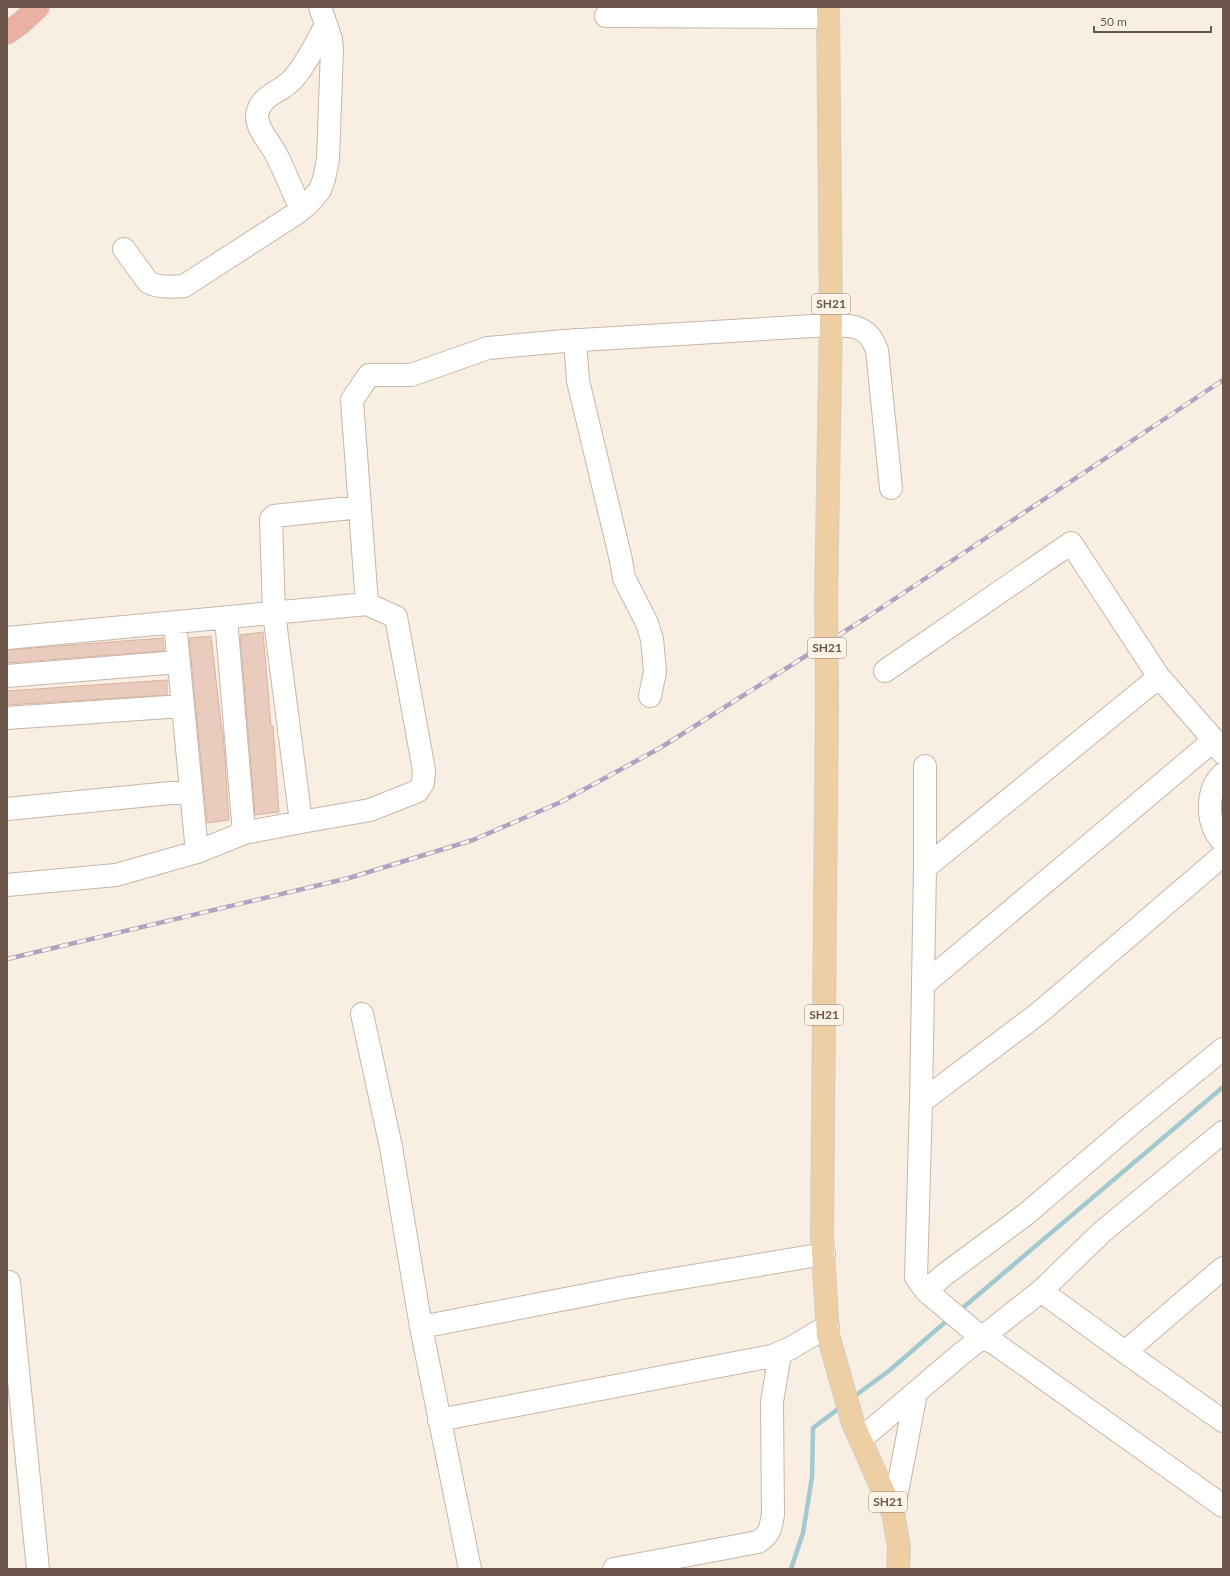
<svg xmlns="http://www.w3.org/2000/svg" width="1230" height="1576" font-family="Lato,sans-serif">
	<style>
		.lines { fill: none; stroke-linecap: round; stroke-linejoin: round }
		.stream { stroke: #a2cace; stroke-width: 4.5 }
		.building { fill: #eaccbe; stroke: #dab3a0 }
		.minor-casing { stroke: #c7b6ab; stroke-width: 24 }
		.major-casing { stroke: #d3ccc9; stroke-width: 24 }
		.highway-casing { stroke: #d3ccc9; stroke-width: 24 }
		.minor { stroke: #fff; stroke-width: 22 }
		.major { stroke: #eecea3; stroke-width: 22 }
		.highway { stroke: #eab0a1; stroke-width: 22 }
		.rail-casing { stroke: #b0a3bf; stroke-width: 4.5 }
		.rail { stroke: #fcf2e7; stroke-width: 3; stroke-dasharray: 9; stroke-linecap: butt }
		.major-bridge-casing { stroke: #d3ccc9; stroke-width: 24; stroke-linecap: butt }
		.major-bridge { stroke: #eecea3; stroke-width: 22 }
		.labels { text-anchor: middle; stroke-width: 3; stroke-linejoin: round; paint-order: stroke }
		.shield { fill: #fcf2e7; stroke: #97857a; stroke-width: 1 }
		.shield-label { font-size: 12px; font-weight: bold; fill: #6c564c }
	</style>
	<rect width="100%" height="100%" fill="#f8eee2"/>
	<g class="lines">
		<path class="stream" d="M 959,1311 L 1223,1087
			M 852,1398 L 890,1370 L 950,1318
			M 791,1569 L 803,1533 L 812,1477 L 813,1428 L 842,1406"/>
	</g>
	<path class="building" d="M 263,632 L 271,726 L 273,726 L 279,812 L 255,815 L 240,635 Z
		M 211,636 L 222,732 L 223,732 L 229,820 L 207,823 L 189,638 Z
		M 163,638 L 164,651 L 7,663 L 7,650 Z
		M 167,680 L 167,695 L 7,705 L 7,691 Z"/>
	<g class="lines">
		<defs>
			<path id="minor" d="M 606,16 L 828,17
				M 301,210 C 293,191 285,172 276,154 C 270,142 257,130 257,116 C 259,95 280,93 292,80 C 306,65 316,43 326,25
				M 124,249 L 148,282 C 158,288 173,287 184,286 L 297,213 L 308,204 L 320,190 L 324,179 L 328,159 L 332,49 L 331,39 L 320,7
				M 575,340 L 578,381 L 621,560 L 624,578 L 647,623 L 652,639 L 655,672 L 650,696
				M 7,638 L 367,604 L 352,400 L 369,375 L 411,375 L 488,348 L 564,341 L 830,325 C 854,325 868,326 877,350 L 891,488
				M 885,671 L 1071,543 L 1159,677 L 1214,740 L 1223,753
				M 7,676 L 178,662
				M 1159,677 L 925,868 L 921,1102 L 916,1277 L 926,1291 L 944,1275 L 1025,1215 L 1136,1120 L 1223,1049
				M 7,718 L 183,706
				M 925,766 L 925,868
				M 1223,774 C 1205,791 1206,824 1223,842
				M 7,809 L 191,791
				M 301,822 L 370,810 L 418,791 L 423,783 L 424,770 L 396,617 L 367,604
				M 244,833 L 301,822 L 274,613 L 271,519 L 274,516 L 360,507
				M 197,852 L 244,833 L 226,618
				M 7,885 L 116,875 L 197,852 L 175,623
				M 923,985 L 1214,740
				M 362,1014 L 391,1147 L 421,1327 L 470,1569
				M 921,1102 L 1039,1013 L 1223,855
				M 9,1282 L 38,1569
				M 926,1291 L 976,1333 L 997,1345 L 1223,1506
				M 1041,1291 L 1125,1352 L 1223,1421
				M 421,1327 L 627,1287 L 824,1254
				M 1125,1352 L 1223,1268
				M 439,1420 L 772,1356 L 789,1349 L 828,1326
				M 861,1439 L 961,1354 L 1041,1291 L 1102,1232 L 1223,1132
				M 893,1513 L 916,1393
				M 614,1569 L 758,1542 C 771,1533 770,1529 773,1515 L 772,1402 L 780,1354"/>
			<path id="major" d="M 826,601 L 831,318 L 828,7
				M 827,695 L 822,1235 L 828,1335 L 853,1423 L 893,1513 L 899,1547 L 898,1569"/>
			<path id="highway" d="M 7,33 L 21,23 L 38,7"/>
		</defs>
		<use href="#minor" class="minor-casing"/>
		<use href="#major" class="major-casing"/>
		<use href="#highway" class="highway-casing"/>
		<use href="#minor" class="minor"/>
		<use href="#major" class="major"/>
		<use href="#highway" class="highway"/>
		<defs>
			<path id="rail" d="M 7,959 L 349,878 L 473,840 L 561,802 L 660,748 L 869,616 L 1223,380"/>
		</defs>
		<use href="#rail" class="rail-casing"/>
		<use href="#rail" class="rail"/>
		<defs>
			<path id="major-bridge" d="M 826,601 L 827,695"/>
		</defs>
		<use href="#major-bridge" class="major-bridge-casing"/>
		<use href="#major-bridge" class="major-bridge"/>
	</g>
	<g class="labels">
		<g class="shield">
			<rect x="812" y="294" width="38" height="20" rx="3"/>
			<rect x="808" y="638" width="38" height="20" rx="3"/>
			<rect x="805" y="1005" width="38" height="20" rx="3"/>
			<rect x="869" y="1492" width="38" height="20" rx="3"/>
		</g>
		<g class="shield-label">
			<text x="831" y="308">SH21</text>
			<text x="827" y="652">SH21</text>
			<text x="824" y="1019">SH21</text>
			<text x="888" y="1506">SH21</text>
		</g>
	</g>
	<rect width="1230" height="1576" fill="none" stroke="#6c564c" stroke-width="16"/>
	<path d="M1094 26v6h117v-6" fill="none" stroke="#6c564c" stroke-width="2"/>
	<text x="1100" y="26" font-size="12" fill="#6c564c" stroke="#fcf2e7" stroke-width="3" paint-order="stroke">50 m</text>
</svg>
